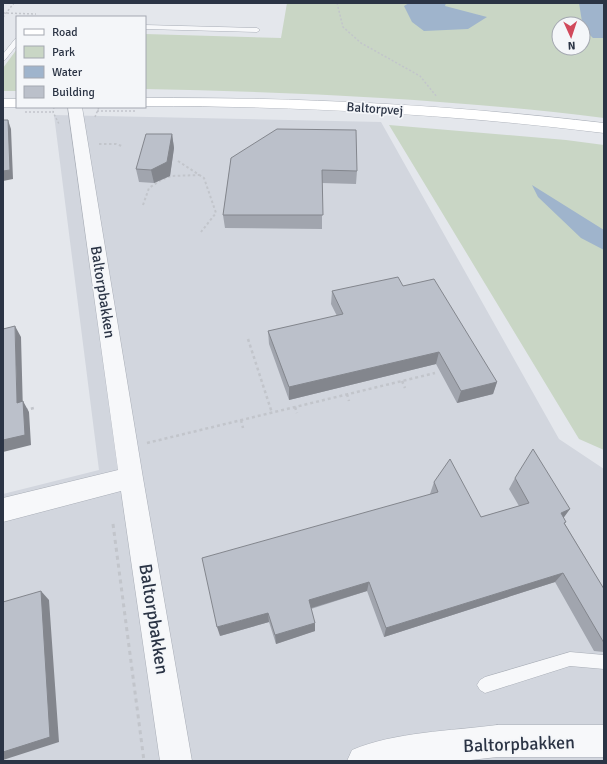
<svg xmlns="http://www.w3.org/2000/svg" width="607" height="764" font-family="Signika,sans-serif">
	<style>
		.built { fill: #d2d6de }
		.green { fill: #c9d6c5; fill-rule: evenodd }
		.water { fill: #9fb4cc }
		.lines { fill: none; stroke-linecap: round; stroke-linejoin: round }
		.lane-casing { stroke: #a9aeb7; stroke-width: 1 }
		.street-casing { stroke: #a9aeb7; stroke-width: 1 }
		.secondary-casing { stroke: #a9aeb7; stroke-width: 1 }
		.path-far3 { stroke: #c2c5cb; stroke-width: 1.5; stroke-dasharray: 2 2; stroke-linecap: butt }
		.path-far2 { stroke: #c2c5cb; stroke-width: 2; stroke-dasharray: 2.5 2.5; stroke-linecap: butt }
		.path-far1 { stroke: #c2c5cb; stroke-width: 2.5; stroke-dasharray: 3 3; stroke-linecap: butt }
		.path { stroke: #c2c5cb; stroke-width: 3; stroke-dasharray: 4 4; stroke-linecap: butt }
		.lane { fill: #f7f8fa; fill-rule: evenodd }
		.street { fill: #f7f8fa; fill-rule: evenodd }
		.secondary { fill: #fff; fill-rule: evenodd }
		.wall { fill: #a1a5ae }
		.shaded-wall { fill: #83868d }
		.building { fill: #bbc0ca; stroke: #83868d }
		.labels { text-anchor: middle; stroke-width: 3.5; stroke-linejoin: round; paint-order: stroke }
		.far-street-label { font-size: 13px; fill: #2b3445; stroke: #f4f6f9 }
		.street-label { font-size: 15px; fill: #2b3445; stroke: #f4f6f9 }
		.near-street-label { font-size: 18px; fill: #2b3445; stroke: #f4f6f9 }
	</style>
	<rect width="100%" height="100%" fill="#e4e7ec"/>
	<path class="built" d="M 54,115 L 381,122 L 559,439 L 604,469 L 604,761 L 3,761 L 3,494 L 99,470 Z"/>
	<path class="green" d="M 287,3 L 604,3 L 604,118 C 452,99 298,92 145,89 L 145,34 L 281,38 ZM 559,24 L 583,24 L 583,48 L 559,48 Z
		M 17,49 L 17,91 L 3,91 L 3,68 Z
		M 389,125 L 566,140 L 604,145 L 604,450 L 579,439 Z"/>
	<path class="water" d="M 409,3 L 446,3 L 445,6 L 487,17 L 468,29 L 424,31 L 412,22 L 404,6 Z
		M 579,3 L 604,3 L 604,38 L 593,38 L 583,28 Z
		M 532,185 L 604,230 L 604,250 L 581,238 L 538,197 Z"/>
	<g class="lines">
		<defs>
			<path id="lane" d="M 145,25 L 257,28 L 260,30 L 257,32 L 145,29 Z
				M 17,38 L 17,45 L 5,60 L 3,61 L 3,54 L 15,39 Z
				M 570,652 L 604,655 L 604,669 L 570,666 L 485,693 L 480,690 L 477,685 L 480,680 L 485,677 Z"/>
			<path id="street" d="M 68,107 L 82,107 L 143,478 L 192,761 L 160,761 L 121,491 L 3,522 L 3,498 L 118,470 Z
				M 497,725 L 604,725 L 604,757 L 497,757 L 462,761 L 347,761 L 352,750 C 394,732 451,731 497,725 Z"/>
			<path id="secondary" d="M 145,98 C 298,97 452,105 604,123 L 604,133 C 452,114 298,106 145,106 Z
				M 3,99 L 17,99 L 17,107 L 19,107 L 3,107 Z"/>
		</defs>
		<use href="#lane" class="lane-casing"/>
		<use href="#street" class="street-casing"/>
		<use href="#secondary" class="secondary-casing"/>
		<path class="path-far3" d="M 337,3 L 343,27 L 361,43 L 420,76 L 437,97
			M 3,13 L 36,14
			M 3,17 L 14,3
			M 54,107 L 53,112 L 59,124
			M 97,111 L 136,111
			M 25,112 L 54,112
			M 95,117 L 99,107"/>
		<path class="path-far2" d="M 99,144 L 116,144 L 122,146
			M 178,161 L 204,178 L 216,213 L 201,232
			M 143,205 L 149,188 L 161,180 L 171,176 L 199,175"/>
		<path class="path-far1" d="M 248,339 L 272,413
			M 402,381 L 405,388
			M 347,394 L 349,401
			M 295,407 L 297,413
			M 25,410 L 34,408
			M 241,420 L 243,428
			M 147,443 L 435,373"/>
		<path class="path" d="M 113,524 L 144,761"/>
		<use href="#lane" class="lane"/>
		<use href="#street" class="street"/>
		<use href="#secondary" class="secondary"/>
	</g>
	<path class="wall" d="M 172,134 L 174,148 L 170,176 L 154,183 L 139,182 L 136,169 Z
		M 231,158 L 357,171 L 356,184 L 322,183 L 322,229 L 225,228 L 223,215 Z
		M 403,286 L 497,382 L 493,394 L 457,403 L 436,364 L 289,400 L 269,344 L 268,331 L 337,316 L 331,304 L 332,291 Z
		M 515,478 L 564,518 L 565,524 L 604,589 L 604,652 L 594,651 L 555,582 L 384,637 L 367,591 L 311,609 L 315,623 L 315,631 L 276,644 L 269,622 L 220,636 L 430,494 L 434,482 L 481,517 L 519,506 L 509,489 Z"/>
	<path class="shaded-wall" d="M 8,120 L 11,129 L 13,179 L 3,181 L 3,171 Z
		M 172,134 L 174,148 L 170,176 L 154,183 L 151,170 Z
		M 15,326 L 21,337 L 23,413 L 17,403 Z
		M 439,352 L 436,364 L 289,400 L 289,387 Z
		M 497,382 L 493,394 L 457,403 L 461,391 Z
		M 23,401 L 29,412 L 31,445 L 3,452 L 3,440 Z
		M 570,509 L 562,520 L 561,513 Z
		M 563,573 L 555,582 L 384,637 L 386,628 Z
		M 369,582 L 367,591 L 308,609 L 309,600 Z
		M 41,591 L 49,600 L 59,742 L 3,760 L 3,752 Z
		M 268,613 L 269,622 L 220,636 L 217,627 Z
		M 315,623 L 315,631 L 276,644 L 275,635 Z"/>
	<path class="building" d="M 3,120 L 8,120 L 10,170 L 3,171 Z
		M 277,129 L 356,130 L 357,171 L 322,170 L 323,215 L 223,215 L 231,158 Z
		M 146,134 L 172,134 L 167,162 L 151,170 L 136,169 Z
		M 398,277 L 403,286 L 434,279 L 497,382 L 461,391 L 439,352 L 289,387 L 268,331 L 343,314 L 332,291 Z
		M 15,326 L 17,403 L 23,401 L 25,435 L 3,440 L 3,329 Z
		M 533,449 L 570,509 L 561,513 L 566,522 L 564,523 L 604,589 L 604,643 L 563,573 L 386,628 L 369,582 L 309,600 L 315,623 L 275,635 L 268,613 L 217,627 L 202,558 L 438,492 L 434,482 L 450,459 L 481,517 L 529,503 L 515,478 Z
		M 41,591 L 50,737 L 3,752 L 3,602 Z"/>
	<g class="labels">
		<g class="far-street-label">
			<text transform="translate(375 108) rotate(4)" y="5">Baltorpvej</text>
		</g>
		<g class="street-label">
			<text transform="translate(103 292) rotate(81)" y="5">Baltorpbakken</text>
		</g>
		<g class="near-street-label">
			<text transform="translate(154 619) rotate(81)" y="6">Baltorpbakken</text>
			<text transform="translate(519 744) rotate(-2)" y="6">Baltorpbakken</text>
		</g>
	</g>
	<rect width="607" height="764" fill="none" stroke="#2b3445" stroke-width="8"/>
	<rect x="16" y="16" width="130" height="92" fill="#f4f6f9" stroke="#a4a8b1"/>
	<rect x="24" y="29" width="20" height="6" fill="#ffffff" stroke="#a4a8b1"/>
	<text x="52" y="36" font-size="12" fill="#2b3445">Road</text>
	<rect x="24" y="46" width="20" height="12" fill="#c9d6c5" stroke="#a4a8b1"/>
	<text x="52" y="56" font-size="12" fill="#2b3445">Park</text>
	<rect x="24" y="66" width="20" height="12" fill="#9fb4cc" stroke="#a4a8b1"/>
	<text x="52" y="76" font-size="12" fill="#2b3445">Water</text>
	<rect x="24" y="86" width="20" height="12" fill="#bbc0ca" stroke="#a4a8b1"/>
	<text x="52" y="96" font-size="12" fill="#2b3445">Building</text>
	<g transform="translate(571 36) rotate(177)"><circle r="19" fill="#f4f6f9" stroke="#a4a8b1"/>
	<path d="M0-3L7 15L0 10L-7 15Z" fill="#d1495b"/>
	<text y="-6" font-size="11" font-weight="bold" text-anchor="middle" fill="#2b3445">N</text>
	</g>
</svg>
